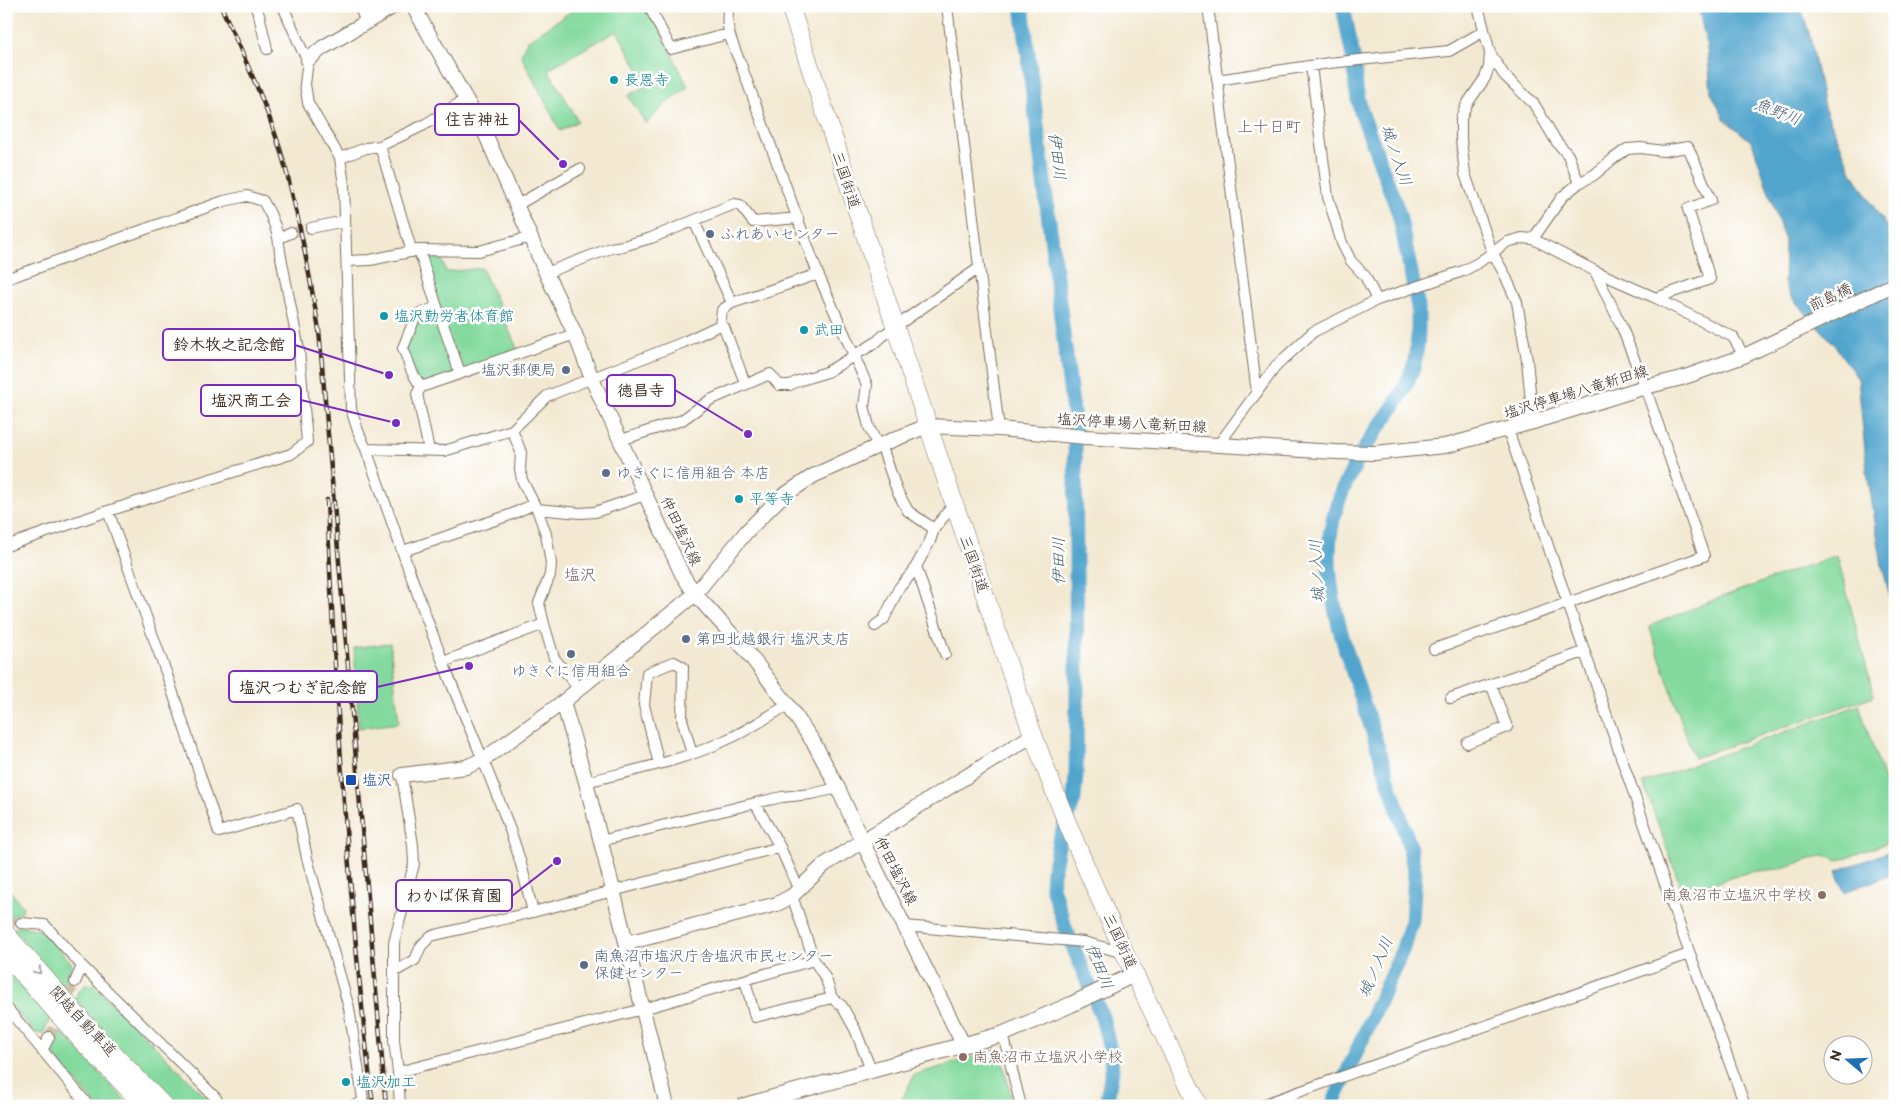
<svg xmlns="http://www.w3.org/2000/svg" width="1901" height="1112" font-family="'Balsamiq Sans','Klee One',sans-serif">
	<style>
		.green { fill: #84da9e; stroke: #60825e }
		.water { fill: #51a5cd; stroke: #466876 }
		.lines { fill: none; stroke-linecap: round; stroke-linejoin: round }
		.river { stroke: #51a5cd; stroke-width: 15 }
		.street-tunnel { stroke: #cec3ae; stroke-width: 10; stroke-dasharray: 10 5; stroke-linecap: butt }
		.street-casing { stroke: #7b6d5d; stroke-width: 12 }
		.secondary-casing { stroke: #7b6d5d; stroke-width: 16 }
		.primary-casing { stroke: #7b6d5d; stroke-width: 17 }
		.highway-casing { stroke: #7b6d5d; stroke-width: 19 }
		.street { stroke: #fff; stroke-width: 10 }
		.secondary { stroke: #fff; stroke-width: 14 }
		.primary { stroke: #fff; stroke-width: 15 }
		.highway { stroke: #fff; stroke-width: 18 }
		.rail-casing { stroke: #3b2a1e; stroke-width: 4.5 }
		.rail { stroke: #fff; stroke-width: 2.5; stroke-dasharray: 8; stroke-linecap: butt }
		.oneway { stroke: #a79f9a }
		.culture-dot { fill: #0f9aa8; stroke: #fff; stroke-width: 2 }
		.service-dot { fill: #5c6f8a; stroke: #fff; stroke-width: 2 }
		.transit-dot { fill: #1a4fb4; stroke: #fff; stroke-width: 2 }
		.education-dot { fill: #8d6e63; stroke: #fff; stroke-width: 2 }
		.labels { text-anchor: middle; stroke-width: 5; stroke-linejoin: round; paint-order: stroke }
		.culture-label { font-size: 15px; fill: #0d838f; stroke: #fff; text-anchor: start }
		.street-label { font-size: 15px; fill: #3b2a1e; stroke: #fff }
		.service-label { font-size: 15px; fill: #4e5e75; stroke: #fff; text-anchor: start }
		.transit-label { font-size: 15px; fill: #164399; stroke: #fff; text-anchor: start }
		.education-label { font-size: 15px; fill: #785e54; stroke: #fff; text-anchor: end }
		.water-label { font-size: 16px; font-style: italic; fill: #45616d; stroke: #fff }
		.neighbourhood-label { font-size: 16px; fill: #6f5a64; stroke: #fff }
		.leader { fill: none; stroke: #7b2cbf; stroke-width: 2 }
		.callout-dot { fill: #7b2cbf; stroke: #fff; stroke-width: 2 }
		.callout { fill: #fff; stroke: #7b2cbf; stroke-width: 2 }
		.callout-label { font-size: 16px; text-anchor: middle; font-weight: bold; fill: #3b2a1e }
	</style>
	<rect width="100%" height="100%" fill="#fff"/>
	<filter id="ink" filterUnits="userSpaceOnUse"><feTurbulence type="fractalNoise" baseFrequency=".02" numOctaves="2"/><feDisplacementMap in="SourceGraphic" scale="10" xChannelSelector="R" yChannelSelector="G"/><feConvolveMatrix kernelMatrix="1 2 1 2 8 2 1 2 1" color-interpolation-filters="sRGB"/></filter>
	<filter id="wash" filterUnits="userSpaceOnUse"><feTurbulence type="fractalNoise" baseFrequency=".0096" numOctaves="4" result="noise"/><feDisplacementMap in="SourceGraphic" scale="20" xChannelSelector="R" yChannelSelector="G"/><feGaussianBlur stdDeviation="1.12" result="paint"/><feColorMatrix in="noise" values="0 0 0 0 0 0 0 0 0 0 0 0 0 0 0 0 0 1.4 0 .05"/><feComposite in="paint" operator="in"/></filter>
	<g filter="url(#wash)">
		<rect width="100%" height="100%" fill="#f3e9d2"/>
		<path class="green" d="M 579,6 L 649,6 L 688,87 L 664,105 L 646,124 L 628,96 L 647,85 L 617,31 L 548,69 L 578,121 L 560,131 L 521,55 L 527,41 Z
			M 419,250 L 439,250 L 446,272 L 482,268 L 519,353 L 421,387 L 403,348 L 416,315 L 437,307 Z
			M 1837,555 L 1874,696 L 1694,758 L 1649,626 L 1716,599 Z
			M 390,643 L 399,723 L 359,728 L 354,648 Z
			M 1859,705 L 1895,813 L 1895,840 L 1837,861 L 1824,855 L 1779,869 L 1749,872 L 1683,893 L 1643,783 Z
			M 6,886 L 23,907 L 21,913 L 6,918 Z
			M 21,926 L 44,931 L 72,964 L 63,987 L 13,929 Z
			M 6,967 L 50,1019 L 43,1034 L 35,1033 L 6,999 Z
			M 87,984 L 95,986 L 215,1106 L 174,1106 L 75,1000 L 78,991 Z
			M 61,1031 L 122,1097 L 131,1106 L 97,1106 L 52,1054 L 52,1046 L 58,1040 Z
			M 1000,1049 L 1013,1106 L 899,1106 L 914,1075 Z"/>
		<path class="water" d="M 1698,6 L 1801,6 L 1811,40 L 1824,107 L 1853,174 L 1895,240 L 1895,617 L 1882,566 L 1867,472 L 1858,379 L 1833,343 L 1791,297 L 1784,283 L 1785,241 L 1752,142 L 1725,120 L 1711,92 L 1707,48 Z
			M 1894,850 L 1895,874 L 1844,892 L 1836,871 Z"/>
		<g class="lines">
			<path class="river" d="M 1022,6 L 1075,428 L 1077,689 L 1076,775 L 1074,799 L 1059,842 L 1053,872 L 1052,887 L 1065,927 L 1102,1017 L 1110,1050 L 1112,1070 L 1106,1106
				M 1332,1106 L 1402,951 L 1412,921 L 1415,873 L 1408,841 C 1394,798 1380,755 1366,711 C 1346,651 1315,573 1336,509 C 1344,483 1358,458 1373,435 C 1388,415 1403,395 1412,371 C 1419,350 1418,328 1418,307 L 1399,214 L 1361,111 L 1356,89 L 1355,67 L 1343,6"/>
		</g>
	</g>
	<g filter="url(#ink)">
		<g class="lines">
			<path class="street-tunnel" d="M 291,233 L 311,228
				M 6,920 L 21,923
				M 49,1037 L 75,982"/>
			<defs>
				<path id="street" d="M 255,6 L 259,15 L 267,49
					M 283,6 L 302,50 L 308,60 L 305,84 L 308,103 L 340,158 L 344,185 L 351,409 L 358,431 L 366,449 C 392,522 417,595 445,667 C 469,729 498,790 518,854 C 524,873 528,893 533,912
					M 359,6 L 366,22
					M 649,6 L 671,49 L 728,34
					M 729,6 C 724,27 732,43 740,62 L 818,274 L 867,385 L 864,406 L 869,427 L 878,446
					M 947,6 L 999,429
					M 1208,6 L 1257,393
					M 1478,6 L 1490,53 L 1489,67 L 1485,78 L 1467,104 L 1461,118 L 1461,139 L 1465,174 L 1492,252 L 1504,273 L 1517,302 L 1527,360 L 1533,422
					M 1490,53 L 1504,75 L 1534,104 L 1556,141 L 1568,155 L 1579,183
					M 1311,66 L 1328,197 L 1342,243 L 1351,261 L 1365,276 L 1377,300
					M 1217,80 L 1329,63 L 1449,51 L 1484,31
					M 380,146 L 412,252
					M 340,158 L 366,148 L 380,146 L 424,125 L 466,99
					M 517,205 L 580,169
					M 694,221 L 732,303
					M 311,228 L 344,221
					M 279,238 L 291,233
					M 1533,239 L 1562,197 L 1579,183 L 1594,175 L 1613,159 L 1627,149 L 1641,148 L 1663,151 L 1688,147 L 1711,200 L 1688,209 L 1710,279 L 1656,298
					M 419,250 L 437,307 L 416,315 L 403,348 L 412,372 L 421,387
					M 347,261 L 370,260 L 419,250 L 479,251 L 531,237
					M 546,273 L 611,248 L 623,246 L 651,238 L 734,204 L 740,205 L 753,222 L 798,218
					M 6,279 L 224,201 L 247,196 L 263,201 C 273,217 279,233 280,252 L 299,350 L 307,442 L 291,454 L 108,511 L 6,546
					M 437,307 L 460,373
					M 720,325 L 724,327 L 745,383
					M 512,430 L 521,452 L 520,469 L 522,480 L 534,504
					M 1508,430 L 1673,907 L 1743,1100 L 1739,1106
					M 621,440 L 682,420 L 710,400 L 770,374 L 779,385 L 790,385 L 798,381 L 827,372 L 875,343 L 885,334 L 979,268
					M 881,444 L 897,491 L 908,511 L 934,529
					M 1219,444 L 1276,366 L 1313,332 L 1377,300 L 1463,271 L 1478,263 L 1507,242 L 1522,238 L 1533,239 L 1595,271 L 1656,298 L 1733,337 L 1744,356
					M 366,449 L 444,451 L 512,430 L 547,396 L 684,342 L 720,325 L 722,310 L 732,303 L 818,274
					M 429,450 L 417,394 L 421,387 L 575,334
					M 108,511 L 167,675 L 219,832 L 297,809 L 307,858 L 349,1008 L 364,1106
					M 403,551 L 510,515 L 534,504 L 537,509 L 580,513 L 595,512 L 645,495
					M 916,566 L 945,654
					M 544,624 L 554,658 L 579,689
					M 875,626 L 884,619 L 899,588 L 913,572 L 930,541 L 934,529 L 954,504
					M 1434,649 L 1704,556 L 1645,387 L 1621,325 L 1595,271
					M 443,662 L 544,624 L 539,603 L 550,575 L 551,563 L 546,534 L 537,509
					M 1451,698 L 1584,652
					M 1467,743 L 1507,727 L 1491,684
					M 659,764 L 644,705 L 647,673 L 674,662 L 683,667 L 682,719 L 692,754
					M 586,782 C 634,770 684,761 728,739 C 749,730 768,716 788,705
					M 755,803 L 780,847 L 799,890
					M 600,841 L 755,803 L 782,797 L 811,794 L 838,788
					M 792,896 L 814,960 L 826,979 L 832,998 L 842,1006 L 855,1029 L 871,1070
					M 21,923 L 45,925 L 82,966 L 216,1098 L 218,1106
					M 905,926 L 1084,942 L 1124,953
					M 1084,942 L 1091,950 L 1107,987
					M 394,972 L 415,960 L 421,946 L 431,936 L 533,912 L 780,847
					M 745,980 L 755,1017 L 832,998
					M 75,982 L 82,966
					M 6,1007 L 89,1106
					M 1003,1034 L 1021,1106
					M 42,1051 L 49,1037
					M 398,1072 L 643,1009 L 814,960
					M 352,1106 L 364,1102
					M 400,1106 L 398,1072 L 394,1041 L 394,943 L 414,864 L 413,845 L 402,775
					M 1259,1106 L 1689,954"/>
				<path id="secondary" d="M 413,6 L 485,133 L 546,273 L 575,334 L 592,379 L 682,574 L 695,594 L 745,649 L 788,705 L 814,743 L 838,788 L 862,841 L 963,1044
					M 308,60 L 322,48 L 394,6
					M 563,702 L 586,782 L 667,1106
					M 402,775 L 466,767 L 484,759 L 563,702 L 695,594 L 747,531 L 780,498 L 813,476 L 878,446 L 927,426 L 999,429 L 1085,437 L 1336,452 L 1375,453 L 1445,446 L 1533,422 L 1645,387 L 1682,378 L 1744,356 L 1895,284
					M 627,943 L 777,904 L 792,896 L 824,865 L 1033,735"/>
				<path id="primary" d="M 743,1106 L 1003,1034 L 1070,1005 L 1135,974"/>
				<path id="highway" d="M 790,6 C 850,187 908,369 970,550 C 997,632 1024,714 1056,795 C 1098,901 1148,1004 1199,1106
					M 6,934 L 92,1032 L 164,1106
					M 6,955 L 82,1041 L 145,1106"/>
			</defs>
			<use href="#street" class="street-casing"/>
			<use href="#secondary" class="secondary-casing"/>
			<use href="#primary" class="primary-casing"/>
			<use href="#highway" class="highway-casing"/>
			<use href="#street" class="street"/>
			<use href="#secondary" class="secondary"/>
			<use href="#primary" class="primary"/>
			<use href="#highway" class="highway"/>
			<defs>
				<path id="rail" d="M 221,6 C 243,56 268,106 283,159 C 299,215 309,273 319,330 L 386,1106
					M 327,500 C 335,702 349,905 373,1106"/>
			</defs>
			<use href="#rail" class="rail-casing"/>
			<use href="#rail" class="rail"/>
		</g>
		<defs><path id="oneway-chevron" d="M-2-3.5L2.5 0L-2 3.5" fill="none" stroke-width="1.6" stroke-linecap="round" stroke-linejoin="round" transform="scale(1.25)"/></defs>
		<use class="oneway" href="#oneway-chevron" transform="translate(38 971) rotate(50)"/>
	</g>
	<g class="culture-dot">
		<circle cx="614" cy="80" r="5"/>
		<circle cx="384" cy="316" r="5"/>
		<circle cx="804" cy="330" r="5"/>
		<circle cx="739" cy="499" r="5"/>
		<circle cx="346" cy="1082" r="5"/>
	</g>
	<g class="service-dot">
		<circle cx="710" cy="234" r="5"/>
		<circle cx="566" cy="370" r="5"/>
		<circle cx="606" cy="473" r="5"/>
		<circle cx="686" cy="639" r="5"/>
		<circle cx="571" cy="654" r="5"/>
		<circle cx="584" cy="965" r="5"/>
	</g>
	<rect class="transit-dot" x="345" y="774" width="12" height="12" rx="2.5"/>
	<g class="education-dot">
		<circle cx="1822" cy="895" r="5"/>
		<circle cx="963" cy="1057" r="5"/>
	</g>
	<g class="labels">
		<g class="culture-label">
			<text x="624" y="85">長恩寺</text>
			<text x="394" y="321">塩沢勤労者体育館</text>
			<text x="814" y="335">武田</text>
			<text x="749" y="504">平等寺</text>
			<text x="356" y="1087">塩沢加工</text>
		</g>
		<g class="street-label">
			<text transform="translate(846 180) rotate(72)" y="5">三国街道</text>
			<text transform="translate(1830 297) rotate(-25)" y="5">前島橋</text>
			<text transform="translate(1576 392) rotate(-17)" y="5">塩沢停車場八竜新田線</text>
			<text transform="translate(1132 423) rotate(3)" y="5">塩沢停車場八竜新田線</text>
			<text transform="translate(681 531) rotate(65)" y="5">仲田塩沢線</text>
			<text transform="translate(974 564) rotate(71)" y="5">三国街道</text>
			<text transform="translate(896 871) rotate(63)" y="5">仲田塩沢線</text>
			<text transform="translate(1120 941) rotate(65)" y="5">三国街道</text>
			<text transform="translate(83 1021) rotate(47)" y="5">関越自動車道</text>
		</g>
		<g class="service-label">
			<text x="720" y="239">ふれあいセンター</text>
			<text x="556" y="375" text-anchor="end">塩沢郵便局</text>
			<text x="616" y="478">ゆきぐに信用組合 本店</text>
			<text x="696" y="644">第四北越銀行 塩沢支店</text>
			<text x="571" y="676" text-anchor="middle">ゆきぐに信用組合</text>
			<text x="594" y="961">南魚沼市塩沢庁舎塩沢市民センター<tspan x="594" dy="17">保健センター</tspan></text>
		</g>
		<g class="transit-label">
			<text x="362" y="785">塩沢</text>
		</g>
		<g class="education-label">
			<text x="1812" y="900">南魚沼市立塩沢中学校</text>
			<text x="973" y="1062" text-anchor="start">南魚沼市立塩沢小学校</text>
		</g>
		<g class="water-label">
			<text transform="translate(1778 111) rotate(21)" y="6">魚野川</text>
			<text transform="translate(1397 155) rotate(71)" y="6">城ノ入川</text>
			<text transform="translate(1058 156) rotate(83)" y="6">伊田川</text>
			<text transform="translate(1058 561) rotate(-90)" y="6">伊田川</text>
			<text transform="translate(1316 571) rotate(-93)" y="6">城ノ入川</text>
			<text transform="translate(1100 966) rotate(68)" y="6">伊田川</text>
			<text transform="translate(1375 967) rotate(-67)" y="6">城ノ入川</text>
		</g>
		<g class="neighbourhood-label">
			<text x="1269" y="132">上十日町</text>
			<text x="580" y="580">塩沢</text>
		</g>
	</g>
	<path class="leader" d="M563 164L519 120M389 375L295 345M748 434L675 390M396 423L301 400M469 666L377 687M557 861L512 896"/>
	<g class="callout-dot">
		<circle cx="563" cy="164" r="5"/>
		<circle cx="389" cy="375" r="5"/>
		<circle cx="748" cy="434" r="5"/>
		<circle cx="396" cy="423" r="5"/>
		<circle cx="469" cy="666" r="5"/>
		<circle cx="557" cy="861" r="5"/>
	</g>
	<g class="callout">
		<rect x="435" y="104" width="84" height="31" rx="5"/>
		<rect x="163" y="329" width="132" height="31" rx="5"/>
		<rect x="607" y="375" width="68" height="31" rx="5"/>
		<rect x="201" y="385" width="100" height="31" rx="5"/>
		<rect x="229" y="671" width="148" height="31" rx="5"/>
		<rect x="396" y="880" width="116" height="31" rx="5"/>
	</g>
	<g class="callout-label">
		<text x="477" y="125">住吉神社</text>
		<text x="229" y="350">鈴木牧之記念館</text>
		<text x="641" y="396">徳昌寺</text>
		<text x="251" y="406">塩沢商工会</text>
		<text x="303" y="693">塩沢つむぎ記念館</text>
		<text x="454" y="901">わかば保育園</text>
	</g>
	<rect width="1901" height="1112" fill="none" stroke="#fff" stroke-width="25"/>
	<g transform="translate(1848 1060) rotate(289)"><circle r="24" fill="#ffffff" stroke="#b1aaa5"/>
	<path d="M0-4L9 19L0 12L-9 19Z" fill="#1f6fb2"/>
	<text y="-8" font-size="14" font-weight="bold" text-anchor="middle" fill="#3b2a1e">N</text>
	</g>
</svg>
